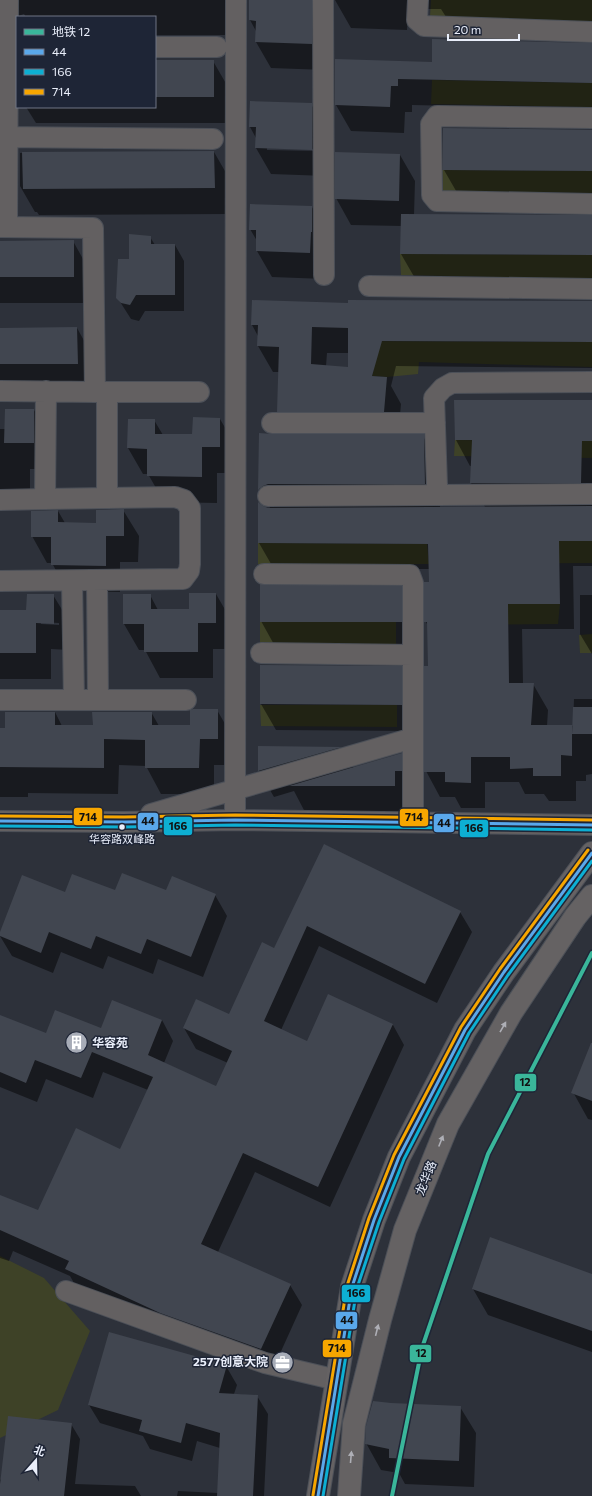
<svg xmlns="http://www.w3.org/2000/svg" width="592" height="1496" font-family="Commissioner,'Noto Sans SC',sans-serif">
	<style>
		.green { fill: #3e4227 }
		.shadow { fill: #0007; fill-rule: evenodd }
		.building { fill: #414650; fill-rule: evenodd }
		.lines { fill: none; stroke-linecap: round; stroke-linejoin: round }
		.minor-casing { stroke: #4c5058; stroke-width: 22 }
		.secondary-casing { stroke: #4c5058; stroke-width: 24 }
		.minor { stroke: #636061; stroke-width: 20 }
		.secondary { stroke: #656263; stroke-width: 22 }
		.bus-1-casing { stroke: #1e2536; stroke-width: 6 }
		.bus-2-casing { stroke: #1e2536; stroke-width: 6 }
		.bus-3-casing { stroke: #1e2536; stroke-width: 6 }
		.bus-1 { stroke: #5aa8eb; stroke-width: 3 }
		.bus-2 { stroke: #0dafd3; stroke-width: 3 }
		.bus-3 { stroke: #f7a600; stroke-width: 3 }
		.metro-1-casing { stroke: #1e2536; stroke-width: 7 }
		.metro-1 { stroke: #3ab69a; stroke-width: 4 }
		.oneway { fill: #aeafb6 }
		.bus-dot { fill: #e9eefa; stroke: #1e2536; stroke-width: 1.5 }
		.labels { text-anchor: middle; stroke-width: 3; stroke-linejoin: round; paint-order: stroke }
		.bus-label { font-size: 11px; fill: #e9eefa; stroke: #1e2536 }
		.poi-label { font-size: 12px; font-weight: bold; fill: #e9eefa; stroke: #1e2536; text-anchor: start }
		.street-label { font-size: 12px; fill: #e9eefa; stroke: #1e2536 }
		.line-badge { stroke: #1e2536; stroke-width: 1.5 }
		.pale-badge-label { font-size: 11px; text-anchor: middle; font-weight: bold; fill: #111 }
	</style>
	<rect width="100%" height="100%" fill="#2d313a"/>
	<path class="green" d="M 431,0 L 592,0 L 592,22 L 430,17 Z
		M 432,80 L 592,83 L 592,107 L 431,104 Z
		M 442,170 L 592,171 L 592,193 L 443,191 Z
		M 400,254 L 592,255 L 592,279 L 401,275 Z
		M 348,341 L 592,342 L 592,367 L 419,362 L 418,374 L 387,377 L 372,376 L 374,369 Z
		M 455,440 L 592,441 L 592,458 L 454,456 Z
		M 455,540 L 592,541 L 592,563 L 454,564 Z
		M 258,543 L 427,544 L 429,564 L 258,564 Z
		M 429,604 L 560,604 L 558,624 L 427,625 Z
		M 260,622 L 396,622 L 396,646 L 260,644 Z
		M 592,634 L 592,653 L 580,653 L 579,635 Z
		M 260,705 L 397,705 L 397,727 L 261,726 Z
		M 0,1256 L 44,1278 L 90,1331 L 58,1410 L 0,1438 Z"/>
	<path class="shadow" d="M 0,0 L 228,0 L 228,35 L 155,35 L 155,17 L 26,17 L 24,14 L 18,16 Z
		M 250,0 L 313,0 L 327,24 L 326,70 L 271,68 L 256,42 L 256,31 L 250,20 Z
		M 335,0 L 592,0 L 592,23 L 448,20 L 441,9 L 408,9 L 407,30 L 351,28 Z
		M 592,44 L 592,109 L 412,105 L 412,112 L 405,112 L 404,133 L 351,131 L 336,105 L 433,63 Z
		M 155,61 L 213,61 L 228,87 L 229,123 L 36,123 L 26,107 L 155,107 Z
		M 311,104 L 326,130 L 327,176 L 271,174 L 256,148 L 256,138 L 250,127 ZM 267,148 L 317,149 L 317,151 L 267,150 Z
		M 592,131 L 592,197 L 459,196 L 444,170 Z
		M 214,152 L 229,178 L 229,214 L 39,215 L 37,212 L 35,212 L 20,186 L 20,153 Z
		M 400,155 L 415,181 L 414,215 L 592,216 L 592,281 L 416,280 L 401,254 L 402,226 L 351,225 L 336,198 Z
		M 312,207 L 327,233 L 325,279 L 272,277 L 257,251 L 257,241 L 250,229 Z
		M 150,237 L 155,245 L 175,245 L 184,261 L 184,311 L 145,311 L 139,321 L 131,319 L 117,297 L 130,260 Z
		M 73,241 L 88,268 L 88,303 L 0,303 L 0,242 Z
		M 592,302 L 592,368 L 396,366 L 391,386 L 401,404 L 398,436 L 423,436 L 438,462 L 440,507 L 485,507 L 471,483 L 472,466 L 470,466 L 456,440 L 455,401 L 592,401 L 592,566 L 573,566 L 574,629 L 522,629 L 523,684 L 533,684 L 548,710 L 547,726 L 573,726 L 574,699 L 592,699 L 592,774 L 586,775 L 586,781 L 576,781 L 576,801 L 549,801 L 544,794 L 525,794 L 519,782 L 485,782 L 485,808 L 461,808 L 455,797 L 440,797 L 426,771 L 429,667 L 428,626 L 426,622 L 430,583 L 430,569 L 274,569 L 259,543 L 259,504 L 262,507 L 270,508 L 259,490 L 260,434 L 292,436 L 278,411 L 279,372 L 273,372 L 258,346 L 258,336 L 252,325 L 349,304 ZM 327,353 L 349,353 L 349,368 L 326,366 Z
		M 77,328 L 92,355 L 92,390 L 0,390 L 0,329 Z
		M 34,410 L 49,436 L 49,469 L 30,469 L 30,498 L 0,497 L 0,429 L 5,429 Z
		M 220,419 L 235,445 L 235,473 L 217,473 L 217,503 L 164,502 L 148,474 L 143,474 L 128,448 L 154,420 L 163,435 L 193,435 Z
		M 123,510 L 139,536 L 138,562 L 120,562 L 120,592 L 67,591 L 52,563 L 47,563 L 32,536 L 58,511 L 65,523 L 97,524 Z
		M 401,587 L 416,614 L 416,648 L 276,648 L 261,621 Z
		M 216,594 L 231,620 L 231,649 L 213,649 L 213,678 L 160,678 L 145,650 L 139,650 L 124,624 L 150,595 L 158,610 L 190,610 Z
		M 53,595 L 69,621 L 69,650 L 51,649 L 51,679 L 0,679 L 0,611 L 27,611 ZM 41,622 L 59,623 L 59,625 L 41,624 Z
		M 580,595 L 592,595 L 592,654 L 580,634 Z
		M 261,666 L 401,667 L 416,694 L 416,731 L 276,730 L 261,704 Z
		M 217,710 L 232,736 L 232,765 L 214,765 L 214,794 L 161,794 L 146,766 L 119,765 L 118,794 L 28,793 L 28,797 L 0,797 L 0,729 L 6,729 L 55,712 L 62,726 L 94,726 L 151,712 L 159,726 L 191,726 Z
		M 259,747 L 342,748 L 354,768 L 401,754 L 416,781 L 410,812 L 305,812 L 294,791 L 274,797 L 259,771 Z
		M 325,845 L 460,912 L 472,932 L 437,1003 L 319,946 L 281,1030 L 307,1042 L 393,1025 L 404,1045 L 330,1207 L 255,1172 L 218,1252 L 290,1285 L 302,1305 L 273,1369 L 78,1290 L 70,1276 L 13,1251 L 9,1261 L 0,1258 L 0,1196 L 39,1212 L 121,1150 L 148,1090 L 103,1072 L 93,1098 L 46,1079 L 37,1102 L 0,1087 L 0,1016 L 46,1034 L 102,1030 L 162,1020 L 173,1041 L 164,1063 L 217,1087 L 228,1063 L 196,1049 L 184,1028 L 230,1015 L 274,949 Z
		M 115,892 L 167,892 L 215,895 L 227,916 L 203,977 L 158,959 L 153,974 L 108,956 L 103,969 L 61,952 L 53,973 L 12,956 L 0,936 L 0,935 L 66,893 Z
		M 592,1046 L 592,1120 L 588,1119 L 573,1092 Z
		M 592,1275 L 592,1352 L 488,1315 L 473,1289 Z
		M 226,1366 L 237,1385 L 234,1394 L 257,1396 L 268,1414 L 264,1496 L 177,1496 L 178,1491 L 218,1493 L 220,1448 L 197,1441 L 192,1461 L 150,1449 L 143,1436 L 100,1423 L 89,1405 Z
		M 391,1404 L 460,1407 L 476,1433 L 474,1487 L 405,1484 L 399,1473 L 381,1470 L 366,1443 Z
		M 71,1424 L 80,1439 L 75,1484 L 135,1486 L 141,1496 L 0,1496 L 0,1480 Z"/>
	<path class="building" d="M 249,0 L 312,0 L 312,44 L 255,42 L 256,21 L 249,20 Z
		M 432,39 L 592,43 L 592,83 L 398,79 L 398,86 L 391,86 L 390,107 L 335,105 L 335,59 L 432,62 Z
		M 155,60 L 214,60 L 214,97 L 155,97 Z
		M 250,101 L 312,103 L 312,150 L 255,148 L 256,127 L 249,127 Z
		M 443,128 L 592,130 L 592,171 L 443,170 Z
		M 214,151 L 215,188 L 23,189 L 22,152 Z
		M 335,152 L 400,154 L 399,201 L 335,199 Z
		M 250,204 L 312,206 L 312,232 L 311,232 L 310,253 L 256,251 L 256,230 L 249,230 Z
		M 401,214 L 592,215 L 592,255 L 400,254 Z
		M 129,234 L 151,236 L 151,244 L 175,244 L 175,295 L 136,295 L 130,305 L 121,303 L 116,298 L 118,259 L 129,259 Z
		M 74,240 L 74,277 L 0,277 L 0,241 Z
		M 252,300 L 348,303 L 348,300 L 592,301 L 592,342 L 382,341 L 372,376 L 387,377 L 384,412 L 277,412 L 279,347 L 257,346 L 258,325 L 251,325 ZM 312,327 L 348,328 L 348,367 L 311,364 Z
		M 77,327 L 78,364 L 0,364 L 0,328 Z
		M 454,400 L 592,400 L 592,441 L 582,441 L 581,483 L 470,483 L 472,440 L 455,440 Z
		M 5,409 L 34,409 L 34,443 L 4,443 Z
		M 193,417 L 220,418 L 220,447 L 202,447 L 202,477 L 147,476 L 147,449 L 127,448 L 128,419 L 155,419 L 155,434 L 192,434 Z
		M 259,433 L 272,434 L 424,434 L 425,484 L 268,484 L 263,486 L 258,490 Z
		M 258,502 L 263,506 L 268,508 L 592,506 L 592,541 L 559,541 L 560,604 L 508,604 L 509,683 L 534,683 L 531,725 L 572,725 L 572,756 L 561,755 L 561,776 L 533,776 L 533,768 L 510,769 L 510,757 L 471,757 L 471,783 L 445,782 L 445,772 L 424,772 L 424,666 L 428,666 L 427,622 L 424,622 L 424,582 L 429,582 L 428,544 L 258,543 Z
		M 124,509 L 124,536 L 106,536 L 106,566 L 51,565 L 51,537 L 31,537 L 31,511 L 58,510 L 58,522 L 96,523 L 96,510 Z
		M 260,584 L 402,586 L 402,622 L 260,622 Z
		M 189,593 L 216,593 L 216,623 L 198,623 L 198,652 L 144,652 L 144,624 L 123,624 L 123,594 L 151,594 L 151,609 L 189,609 Z
		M 27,594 L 54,594 L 54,624 L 36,623 L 36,653 L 0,653 L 0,610 L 26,610 Z
		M 260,665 L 402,666 L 402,705 L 260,704 Z
		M 573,707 L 592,707 L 592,734 L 572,734 Z
		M 193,709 L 218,709 L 218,739 L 200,739 L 199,768 L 145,768 L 145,740 L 104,739 L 104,768 L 0,767 L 0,728 L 5,728 L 5,712 L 55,712 L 55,725 L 93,725 L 92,712 L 152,712 L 152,725 L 190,725 L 190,710 Z
		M 258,746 L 342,747 L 258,771 Z
		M 402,753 L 402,771 L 395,771 L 395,786 L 289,786 Z
		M 324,844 L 461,911 L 425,984 L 307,926 L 264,1021 L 307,1041 L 328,994 L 393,1024 L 318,1187 L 243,1153 L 201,1244 L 291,1284 L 261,1349 L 160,1313 L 65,1269 L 69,1261 L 0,1230 L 0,1195 L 38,1210 L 76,1128 L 120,1149 L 153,1077 L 92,1052 L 81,1078 L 35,1060 L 26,1083 L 0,1072 L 0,1015 L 46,1033 L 55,1010 L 101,1028 L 112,1000 L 162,1020 L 148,1055 L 216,1086 L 232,1051 L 183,1028 L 196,999 L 229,1014 L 262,942 L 274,948 Z
		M 122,873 L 166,890 L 172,876 L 216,894 L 191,957 L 147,939 L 141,954 L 96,936 L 91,949 L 49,932 L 41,953 L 0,936 L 0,932 L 22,875 L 65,892 L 72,874 L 115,890 Z
		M 591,1043 L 592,1043 L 592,1101 L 571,1093 Z
		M 490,1237 L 592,1274 L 592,1331 L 472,1289 Z
		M 109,1332 L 227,1365 L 219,1393 L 258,1395 L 253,1496 L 217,1496 L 220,1433 L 186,1423 L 181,1443 L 139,1431 L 142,1420 L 88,1405 Z
		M 373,1401 L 391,1403 L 461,1406 L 459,1461 L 389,1458 L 389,1449 L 365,1444 L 366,1426 Z
		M 8,1416 L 72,1423 L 64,1496 L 0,1496 L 0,1484 Z"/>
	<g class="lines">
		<defs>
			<path id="minor" d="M 323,0 L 324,275
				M 418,0 L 417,20 L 424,26 L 592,32
				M 155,47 L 217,47
				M 592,118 L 437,116 L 431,124 L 432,195 L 437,201 L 592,204
				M 0,137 L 213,139
				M 0,227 L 93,228 L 95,392 L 0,391
				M 7,227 L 8,0
				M 369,286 L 592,289
				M 592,382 L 452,383 L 443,388 L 434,398 L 437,486 L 438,495 L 592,494
				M 46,391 L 45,499 L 107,498 L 107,392
				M 95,392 L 199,392
				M 272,423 L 435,423
				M 268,496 L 438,495
				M 0,500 L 45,499
				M 264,574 L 410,575 L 413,583 L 413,822
				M 97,580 L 98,700
				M 0,581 L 183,579 L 189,571 L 190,564 L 190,508 L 184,500 L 175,497 L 107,498
				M 72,581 L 74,700
				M 261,653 L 413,655
				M 0,700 L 186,700
				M 151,814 L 413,738
				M 235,820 L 236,0
				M 0,821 L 124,822 L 235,820 L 592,825
				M 66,1291 L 265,1363 L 337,1380"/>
			<path id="secondary" d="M 318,1496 L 352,1287 L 374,1220 L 399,1157 L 465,1030 L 504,972 L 592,853
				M 349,1496 L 354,1424 L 380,1320 L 405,1230 L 448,1124 L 511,1013 L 575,917 L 592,896"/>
		</defs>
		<use href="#minor" class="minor-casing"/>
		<use href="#secondary" class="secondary-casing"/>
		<use href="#minor" class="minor"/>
		<use href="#secondary" class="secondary"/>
		<defs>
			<path id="bus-1" d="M 0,821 L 124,822 L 235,820 L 592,825
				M 318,1496 L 352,1287 L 374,1220 L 399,1157 L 465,1030 L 504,972 L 592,853"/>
			<path id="bus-2" d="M 0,826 L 124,827 L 235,825 L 592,830
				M 323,1496 L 357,1288 L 379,1222 L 404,1159 L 469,1033 L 508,975 L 592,861"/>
			<path id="bus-3" d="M 0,816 L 124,817 L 235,815 L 592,820
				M 313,1495 L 347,1286 L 369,1218 L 394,1155 L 461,1027 L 500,969 L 588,850"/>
		</defs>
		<use href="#bus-1" class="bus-1-casing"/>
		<use href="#bus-2" class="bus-2-casing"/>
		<use href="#bus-3" class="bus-3-casing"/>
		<use href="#bus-1" class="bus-1"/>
		<use href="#bus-2" class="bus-2"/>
		<use href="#bus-3" class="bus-3"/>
		<defs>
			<path id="metro-1" d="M 392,1496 L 422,1348 L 488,1154 L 592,953"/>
		</defs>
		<use href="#metro-1" class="metro-1-casing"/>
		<use href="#metro-1" class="metro-1"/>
	</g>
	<defs><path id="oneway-solid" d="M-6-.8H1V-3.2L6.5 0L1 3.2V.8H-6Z"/></defs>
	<g class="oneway">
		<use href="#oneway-solid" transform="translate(503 1027) rotate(-60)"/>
		<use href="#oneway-solid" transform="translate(441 1141) rotate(-68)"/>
		<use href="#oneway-solid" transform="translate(377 1330) rotate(-76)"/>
		<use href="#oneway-solid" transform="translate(351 1457) rotate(-85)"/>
	</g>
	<defs>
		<symbol id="building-disc" viewBox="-11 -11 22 22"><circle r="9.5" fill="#a7acb7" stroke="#1e2536"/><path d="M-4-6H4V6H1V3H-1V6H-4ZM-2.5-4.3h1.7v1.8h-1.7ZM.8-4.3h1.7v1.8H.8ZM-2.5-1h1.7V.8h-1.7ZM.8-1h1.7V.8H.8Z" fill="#fff"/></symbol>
		<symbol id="office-disc" viewBox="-11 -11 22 22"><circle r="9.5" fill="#a7acb7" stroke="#1e2536"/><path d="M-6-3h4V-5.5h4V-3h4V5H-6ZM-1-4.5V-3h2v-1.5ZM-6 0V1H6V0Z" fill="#fff"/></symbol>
	</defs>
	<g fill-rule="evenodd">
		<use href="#building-disc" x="64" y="1030" width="25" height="25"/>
		<use href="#office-disc" x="270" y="1350" width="25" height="25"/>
	</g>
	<circle class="bus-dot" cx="122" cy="827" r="3.5"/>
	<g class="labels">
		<g class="bus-label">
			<text x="122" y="843">华容路双峰路</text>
		</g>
		<g class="poi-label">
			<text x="92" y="1047">华容苑</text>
			<text x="268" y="1366" text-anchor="end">2577创意大院</text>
		</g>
		<g class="street-label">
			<text transform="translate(426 1178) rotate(-68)" y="4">龙华路</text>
		</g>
	</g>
	<g class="line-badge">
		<rect x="73" y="807" width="30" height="19" rx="4" fill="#f7a600"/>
		<rect x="399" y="808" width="30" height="19" rx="4" fill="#f7a600"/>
		<rect x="137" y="812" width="22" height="19" rx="4" fill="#5aa8eb"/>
		<rect x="433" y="813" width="22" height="20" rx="4" fill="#5aa8eb"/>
		<rect x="163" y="816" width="30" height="20" rx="4" fill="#0dafd3"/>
		<rect x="459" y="819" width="30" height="19" rx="4" fill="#0dafd3"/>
		<rect x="514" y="1073" width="23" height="19" rx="4" fill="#3ab69a"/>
		<rect x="341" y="1284" width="30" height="19" rx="4" fill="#0dafd3"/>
		<rect x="335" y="1311" width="23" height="19" rx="4" fill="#5aa8eb"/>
		<rect x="322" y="1339" width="30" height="19" rx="4" fill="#f7a600"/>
		<rect x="409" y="1344" width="23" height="19" rx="4" fill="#3ab69a"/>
	</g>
	<g class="pale-badge-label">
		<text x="88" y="821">714</text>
		<text x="414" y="821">714</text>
		<text x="148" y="825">44</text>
		<text x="444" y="827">44</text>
		<text x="178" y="830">166</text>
		<text x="474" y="832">166</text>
		<text x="525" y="1086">12</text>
		<text x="356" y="1297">166</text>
		<text x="347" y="1324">44</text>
		<text x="337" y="1352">714</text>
		<text x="421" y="1357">12</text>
	</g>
	<rect x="16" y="16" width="140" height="92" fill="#1e2536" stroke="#6f7584"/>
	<rect x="24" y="29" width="20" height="6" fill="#3ab69a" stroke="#6f7584"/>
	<text x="52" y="36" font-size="12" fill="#e9eefa">地铁 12</text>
	<rect x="24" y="49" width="20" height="6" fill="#5aa8eb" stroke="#6f7584"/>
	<text x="52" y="56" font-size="12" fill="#e9eefa">44</text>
	<rect x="24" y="69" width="20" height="6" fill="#0dafd3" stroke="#6f7584"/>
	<text x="52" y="76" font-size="12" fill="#e9eefa">166</text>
	<rect x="24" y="89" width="20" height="6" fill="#f7a600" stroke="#6f7584"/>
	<text x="52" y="96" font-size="12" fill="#e9eefa">714</text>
	<g transform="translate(36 1460) rotate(20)" stroke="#1e2536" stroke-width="3" paint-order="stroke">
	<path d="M0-3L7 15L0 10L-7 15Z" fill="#e9eefa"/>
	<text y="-6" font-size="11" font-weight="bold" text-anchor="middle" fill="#e9eefa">北</text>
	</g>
	<path d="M448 34v6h71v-6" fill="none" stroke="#e9eefa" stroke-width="2"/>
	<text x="454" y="34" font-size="12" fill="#e9eefa" stroke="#1e2536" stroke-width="3" paint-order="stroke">20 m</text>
</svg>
